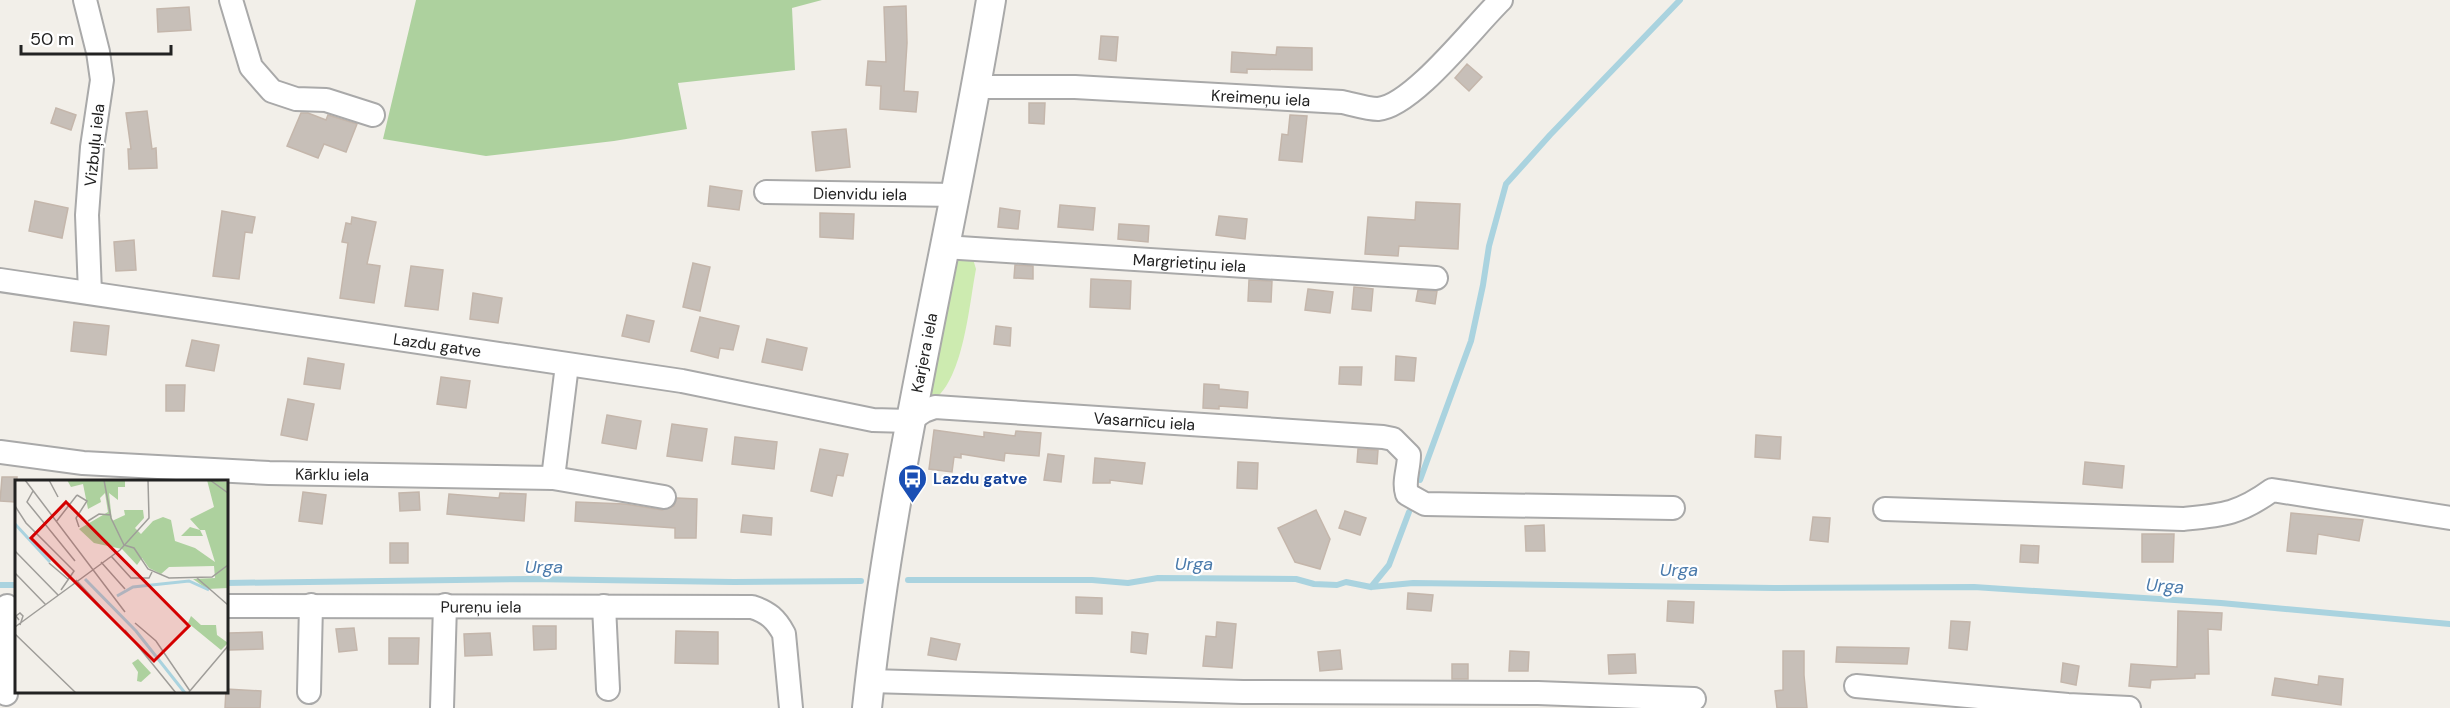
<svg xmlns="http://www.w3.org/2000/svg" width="2450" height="708" font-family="'DM Sans',sans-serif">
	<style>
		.grass { fill: #cdebb0 }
		.forest { fill: #add19e }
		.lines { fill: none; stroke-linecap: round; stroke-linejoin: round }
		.stream { stroke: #aad3df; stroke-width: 6 }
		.building { fill: #c7bfb8; stroke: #c4b6ab; stroke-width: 1.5 }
		.minor-casing { stroke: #a9a9a9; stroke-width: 26 }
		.tertiary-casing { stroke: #a9a9a9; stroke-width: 32 }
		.minor { stroke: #fff; stroke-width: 22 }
		.tertiary { stroke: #fff; stroke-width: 28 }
		.labels { text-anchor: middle; stroke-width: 4.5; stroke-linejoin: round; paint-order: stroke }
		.street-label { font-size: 16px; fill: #222; stroke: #fff }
		.transit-label { font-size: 16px; font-weight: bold; fill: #164399; stroke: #fff; text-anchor: start }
		.water-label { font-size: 18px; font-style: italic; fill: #4a7aab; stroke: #fff }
		.inset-river { fill: none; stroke: #aad3df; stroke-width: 3 }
		.inset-road { fill: none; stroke: #9f9d99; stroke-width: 1.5 }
		.view { fill: #d40000; fill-opacity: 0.15; stroke: #d40000; stroke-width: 3 }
		.inset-edge { fill: none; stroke: #222; stroke-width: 3 }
	</style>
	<rect width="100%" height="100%" fill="#f2efe9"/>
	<path class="grass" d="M 954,259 L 973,259 L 976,269 C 969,305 964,377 934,400 L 927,399 Z"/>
	<path class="forest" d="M 416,0 L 822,0 L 792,8 L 795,70 L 678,83 L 687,129 L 614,141 L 486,156 L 383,139 Z"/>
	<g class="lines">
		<path class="stream" d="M 1420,480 L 1471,341 L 1483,285 L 1489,246 L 1506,184 L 1550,135 L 1680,0
			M 908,580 L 1092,580 L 1128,583 L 1158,578 L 1296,579 L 1314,584 L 1337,585 L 1346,582 L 1371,587 L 1413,583 L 1774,588 L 1974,587 L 2221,603 L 2450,624
			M 226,583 L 529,579 L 734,582 L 861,581
			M 0,585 L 16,585
			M 1371,587 L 1389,565 L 1409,512"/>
	</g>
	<path class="building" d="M 906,6 L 907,43 L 904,91 L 918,92 L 916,112 L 880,109 L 881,86 L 866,85 L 868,61 L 886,62 L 884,7 Z
		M 189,7 L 191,30 L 158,32 L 157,9 Z
		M 1101,36 L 1118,37 L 1116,61 L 1099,59 Z
		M 1277,47 L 1312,48 L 1312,70 L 1247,69 L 1247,73 L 1231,72 L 1232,52 L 1276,55 Z
		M 1467,64 L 1482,77 L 1469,91 L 1455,78 Z
		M 1029,103 L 1045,103 L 1044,124 L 1029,123 Z
		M 56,108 L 76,115 L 71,130 L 51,123 Z
		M 147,111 L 152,149 L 156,148 L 157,168 L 129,169 L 128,149 L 131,149 L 126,113 Z
		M 301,113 L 308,113 L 326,120 L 328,115 L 357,124 L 346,152 L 324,144 L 318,158 L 287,146 Z
		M 1290,115 L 1307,116 L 1302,162 L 1279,160 L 1282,134 L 1288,135 Z
		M 846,129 L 850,167 L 816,171 L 812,132 Z
		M 710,186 L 742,191 L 739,210 L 708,206 Z
		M 35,201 L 68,208 L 62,238 L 29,231 Z
		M 1416,202 L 1460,204 L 1458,249 L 1399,246 L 1398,256 L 1365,254 L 1368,217 L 1415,220 Z
		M 1060,205 L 1095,208 L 1093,230 L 1058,227 Z
		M 1000,208 L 1020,211 L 1018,229 L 998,227 Z
		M 222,211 L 255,217 L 252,233 L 245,232 L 239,279 L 213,276 Z
		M 820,213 L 854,214 L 853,239 L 820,237 Z
		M 1219,216 L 1247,219 L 1245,239 L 1216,235 Z
		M 352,217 L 376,222 L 367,264 L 380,266 L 374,303 L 340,298 L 348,243 L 342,242 L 346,223 L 351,224 Z
		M 1119,224 L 1149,226 L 1148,242 L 1118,239 Z
		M 134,240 L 136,270 L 116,271 L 114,242 Z
		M 693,263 L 710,267 L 700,311 L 683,307 Z
		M 1015,265 L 1033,266 L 1033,279 L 1014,278 Z
		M 411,266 L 443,270 L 438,310 L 405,306 Z
		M 1091,279 L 1131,281 L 1130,309 L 1090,307 Z
		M 1249,280 L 1272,281 L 1271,302 L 1248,301 Z
		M 1354,287 L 1373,289 L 1371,311 L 1352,309 Z
		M 1308,289 L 1333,292 L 1330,313 L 1305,310 Z
		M 1418,290 L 1437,291 L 1435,304 L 1416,301 Z
		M 473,293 L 502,298 L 498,323 L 470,319 Z
		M 627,315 L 654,321 L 649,342 L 622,336 Z
		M 700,317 L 739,326 L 733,350 L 720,348 L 718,358 L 691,351 Z
		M 74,322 L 109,326 L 106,355 L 71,351 Z
		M 996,326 L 1011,328 L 1010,346 L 994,344 Z
		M 767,339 L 807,348 L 802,370 L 762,362 Z
		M 192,340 L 219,345 L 214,371 L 186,366 Z
		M 1396,356 L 1416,358 L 1414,381 L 1395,380 Z
		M 308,358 L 344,364 L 340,389 L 304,384 Z
		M 1340,367 L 1362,367 L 1361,385 L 1339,384 Z
		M 441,377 L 470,381 L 466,408 L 437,404 Z
		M 1204,384 L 1219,385 L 1219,389 L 1248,392 L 1247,408 L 1219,406 L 1219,409 L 1203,408 Z
		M 166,385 L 185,385 L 184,411 L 166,411 Z
		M 288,399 L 314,404 L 307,440 L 281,435 Z
		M 607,415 L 641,421 L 636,449 L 602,443 Z
		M 672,424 L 707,429 L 702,461 L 667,456 Z
		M 934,430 L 984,437 L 984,432 L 1015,436 L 1016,431 L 1041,433 L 1039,456 L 1005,453 L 1004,461 L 961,454 L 961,458 L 954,457 L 952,472 L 929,469 Z
		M 1756,435 L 1781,437 L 1780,459 L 1755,457 Z
		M 735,437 L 777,442 L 774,469 L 732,464 Z
		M 820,449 L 848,454 L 843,476 L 837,475 L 832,496 L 811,491 Z
		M 1358,449 L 1378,450 L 1377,464 L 1357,462 Z
		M 1048,454 L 1064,456 L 1061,482 L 1044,480 Z
		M 1095,458 L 1145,463 L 1142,484 L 1110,480 L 1110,483 L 1093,483 Z
		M 1238,462 L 1258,463 L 1257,489 L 1237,488 Z
		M 2085,462 L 2124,466 L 2122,488 L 2083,484 Z
		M 2,477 L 17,477 L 15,502 L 0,501 Z
		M 303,492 L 326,495 L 322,524 L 299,521 Z
		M 419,492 L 420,510 L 400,511 L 399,493 Z
		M 500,493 L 526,494 L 524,521 L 447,514 L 449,494 L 499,498 Z
		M 677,498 L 697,499 L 696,538 L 675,538 L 675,528 L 575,521 L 576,502 L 625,504 L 662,510 L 674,506 Z
		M 1316,510 L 1330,539 L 1320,569 L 1295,562 L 1278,528 Z
		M 1345,511 L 1366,518 L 1360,535 L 1339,528 Z
		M 2291,513 L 2363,520 L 2359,541 L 2318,534 L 2316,554 L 2287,551 Z
		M 743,515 L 772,518 L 771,535 L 741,532 Z
		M 1813,517 L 1830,518 L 1828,542 L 1810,540 Z
		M 1544,525 L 1545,551 L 1526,551 L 1525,526 Z
		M 2142,534 L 2174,534 L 2173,562 L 2142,562 Z
		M 390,543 L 408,543 L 408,563 L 390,563 Z
		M 2021,545 L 2039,546 L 2038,563 L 2020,562 Z
		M 1408,593 L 1433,595 L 1431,611 L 1407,609 Z
		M 1076,597 L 1102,598 L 1102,614 L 1076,613 Z
		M 1668,601 L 1694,602 L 1693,623 L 1667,621 Z
		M 2178,611 L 2222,613 L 2221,630 L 2208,629 L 2209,674 L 2195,674 L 2195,678 L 2151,680 L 2150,688 L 2129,686 L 2131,664 L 2177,667 Z
		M 1951,621 L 1970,622 L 1967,650 L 1949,648 Z
		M 1217,622 L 1236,624 L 1232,668 L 1203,666 L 1206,636 L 1216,637 Z
		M 533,626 L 556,626 L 556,649 L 534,650 Z
		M 354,628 L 357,650 L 339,652 L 336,629 Z
		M 676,631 L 718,632 L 718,664 L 675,663 Z
		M 262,632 L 263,649 L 229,650 L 229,633 Z
		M 1132,632 L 1148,634 L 1146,654 L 1131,652 Z
		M 490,633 L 492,655 L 465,656 L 464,634 Z
		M 389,638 L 419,638 L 418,664 L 389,664 Z
		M 931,638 L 960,644 L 956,660 L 928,655 Z
		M 1837,647 L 1909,648 L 1907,664 L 1836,662 Z
		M 1340,650 L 1342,669 L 1320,671 L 1318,652 Z
		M 1510,651 L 1529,652 L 1528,671 L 1509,671 Z
		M 1783,651 L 1804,651 L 1804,675 L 1807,708 L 1777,708 L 1775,691 L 1783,690 Z
		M 1635,654 L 1636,673 L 1609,674 L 1608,655 Z
		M 2063,663 L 2079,666 L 2076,685 L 2061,682 Z
		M 1452,664 L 1468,664 L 1468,679 L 1452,679 Z
		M 2319,676 L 2343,679 L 2341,705 L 2272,695 L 2275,678 L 2318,685 Z
		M 226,689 L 261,691 L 260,708 L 225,708 Z"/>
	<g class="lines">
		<defs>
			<g id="minor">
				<path d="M 85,0 L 98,52 L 102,80 L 92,147 L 87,215 L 90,293"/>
				<path d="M 231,0 L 251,67 L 272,91 L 296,99 L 326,100 L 373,115"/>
				<path id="s1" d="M 977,87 L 1075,87 L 1342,102 C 1352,104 1367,109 1378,109 C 1413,106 1474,26 1501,0"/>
				<path id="s2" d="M 766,192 L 955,195"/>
				<path id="s3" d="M 944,247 L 1436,278"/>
				<path id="s4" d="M 0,280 L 682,381 L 873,420 L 909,421 L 924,411 L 935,407 L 1383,437 L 1393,439 L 1409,455 C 1409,469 1403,481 1407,494 L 1425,504 L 1673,508"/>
				<path id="s5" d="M 0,452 L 83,463 L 269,473 L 553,478 L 664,497"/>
				<path d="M 553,478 L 567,365"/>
				<path d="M 1885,509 L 2183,519 C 2223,515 2239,514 2272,490 L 2450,518"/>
				<path id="s6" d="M 226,606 L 752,607 C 768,612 776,619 784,634 L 791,708"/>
				<path d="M 604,606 L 608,689"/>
				<path d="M 870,681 L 1243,692 L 1538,693 L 1694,699"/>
				<path d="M 1856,686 L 2068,705 L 2129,708"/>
				<path d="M 309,692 L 311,605"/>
				<path d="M 6,694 L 7,606"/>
				<path d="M 442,708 L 445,605"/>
			</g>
			<g id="tertiary">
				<path id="s7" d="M 867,708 C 892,469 952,237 991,0"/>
			</g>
		</defs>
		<use href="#minor" class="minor-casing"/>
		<use href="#tertiary" class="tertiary-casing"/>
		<use href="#minor" class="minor"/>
		<use href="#tertiary" class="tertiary"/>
	</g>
	<defs>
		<symbol id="bus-pin" viewBox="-11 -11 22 30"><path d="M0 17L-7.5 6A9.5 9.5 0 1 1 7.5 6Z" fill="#1a4fb4" stroke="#fff"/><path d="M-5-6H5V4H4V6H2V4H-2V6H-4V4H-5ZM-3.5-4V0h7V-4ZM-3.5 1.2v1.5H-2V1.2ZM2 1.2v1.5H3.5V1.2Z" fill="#fff"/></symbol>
	</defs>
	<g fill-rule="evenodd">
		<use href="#bus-pin" x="896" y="462" width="33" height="45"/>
	</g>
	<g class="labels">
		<g class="street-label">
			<text dy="6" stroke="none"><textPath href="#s1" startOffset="284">Kreimeņu iela</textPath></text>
			<text transform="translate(94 145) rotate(-84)" y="6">Vizbuļu iela</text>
			<text dy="6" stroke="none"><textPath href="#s2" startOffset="94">Dienvidu iela</textPath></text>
			<text dy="6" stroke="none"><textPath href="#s3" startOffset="246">Margrietiņu iela</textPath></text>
			<text dy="6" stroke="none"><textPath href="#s4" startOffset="442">Lazdu gatve</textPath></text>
			<text dy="6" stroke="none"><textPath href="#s7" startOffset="360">Karjera iela</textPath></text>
			<text dy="6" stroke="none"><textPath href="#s4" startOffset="1160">Vasarnīcu iela</textPath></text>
			<text dy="6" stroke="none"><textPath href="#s5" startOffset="333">Kārklu iela</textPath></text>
			<text dy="6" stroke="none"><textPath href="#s6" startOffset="255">Pureņu iela</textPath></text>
		</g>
		<g class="transit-label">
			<text x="933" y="484">Lazdu gatve</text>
		</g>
		<g class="water-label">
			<text x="1194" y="570">Urga</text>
			<text x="544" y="573">Urga</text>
			<text x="1679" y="576">Urga</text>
			<text transform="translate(2165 586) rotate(4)" y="6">Urga</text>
		</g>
	</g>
	<g transform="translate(15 480)">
		<rect width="213" height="213" fill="#f2efe9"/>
		<path d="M 52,0 L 110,0 L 110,7 L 103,7 L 103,20 L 94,13 L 97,41 L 110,35 L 109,30 L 128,30 L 129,38 L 120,48 L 126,54 L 138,41 L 148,37 L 156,40 L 160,61 L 180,68 L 200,82 L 190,50 L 185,50 L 188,56 L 166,56 L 175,47 L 185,50 L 175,39 L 199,27 L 192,0 L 213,2 L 213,108 L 192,109 L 178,99 L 200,98 L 199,86 L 154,87 L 146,94 L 134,88 L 127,78 L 122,85 L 107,69 L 79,63 L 64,49 L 93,32 L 90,13 L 85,18 L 86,22 L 73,29 L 68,4 L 56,7 ZM 176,136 L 186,145 L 201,145 L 202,155 L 213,163 L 206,170 L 173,143 ZM 123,179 L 136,193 L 126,202 L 122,201 L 123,192 L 117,183 Z" fill="#add19e"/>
		<path class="inset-river" d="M 0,44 L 35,82M 70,99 L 121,151 L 170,213M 102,116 L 118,107 L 174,101 L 194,110"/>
		<path class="inset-road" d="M 10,0 L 110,132M 34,0 L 43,17M 89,0 L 96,38 L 109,65M 195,0 L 213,13M 18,11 L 12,22 L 60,81M 62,15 L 72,21 L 61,38 L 64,47M 0,26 L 11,43 L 59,91 L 46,110M 73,41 L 84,34 L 96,35M 41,42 L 62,15M 109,65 L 119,68 L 133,89 L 154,98 L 197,97 L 213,85M 0,71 L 43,115M 96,76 L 116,98 L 134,98 L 137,92M 86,82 L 110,109M 34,83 L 54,100M 0,93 L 31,125M 182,98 L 213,125M 61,100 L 101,143M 4,140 L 1,136 L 5,133 L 8,136 L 5,145M 120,143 L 141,161 L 175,211M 0,147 L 105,70 L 134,38 L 133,0M 110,150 L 161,213M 0,154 L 61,213M 174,212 L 213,166"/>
		<path class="view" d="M 51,22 L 174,146 L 139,181 L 16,58 Z"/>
		<rect width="213" height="213" class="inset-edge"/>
	</g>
	<path d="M21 45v9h150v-9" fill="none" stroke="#222222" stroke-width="3"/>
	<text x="30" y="45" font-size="18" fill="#222222" stroke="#ffffff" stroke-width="4.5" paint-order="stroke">50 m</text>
</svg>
